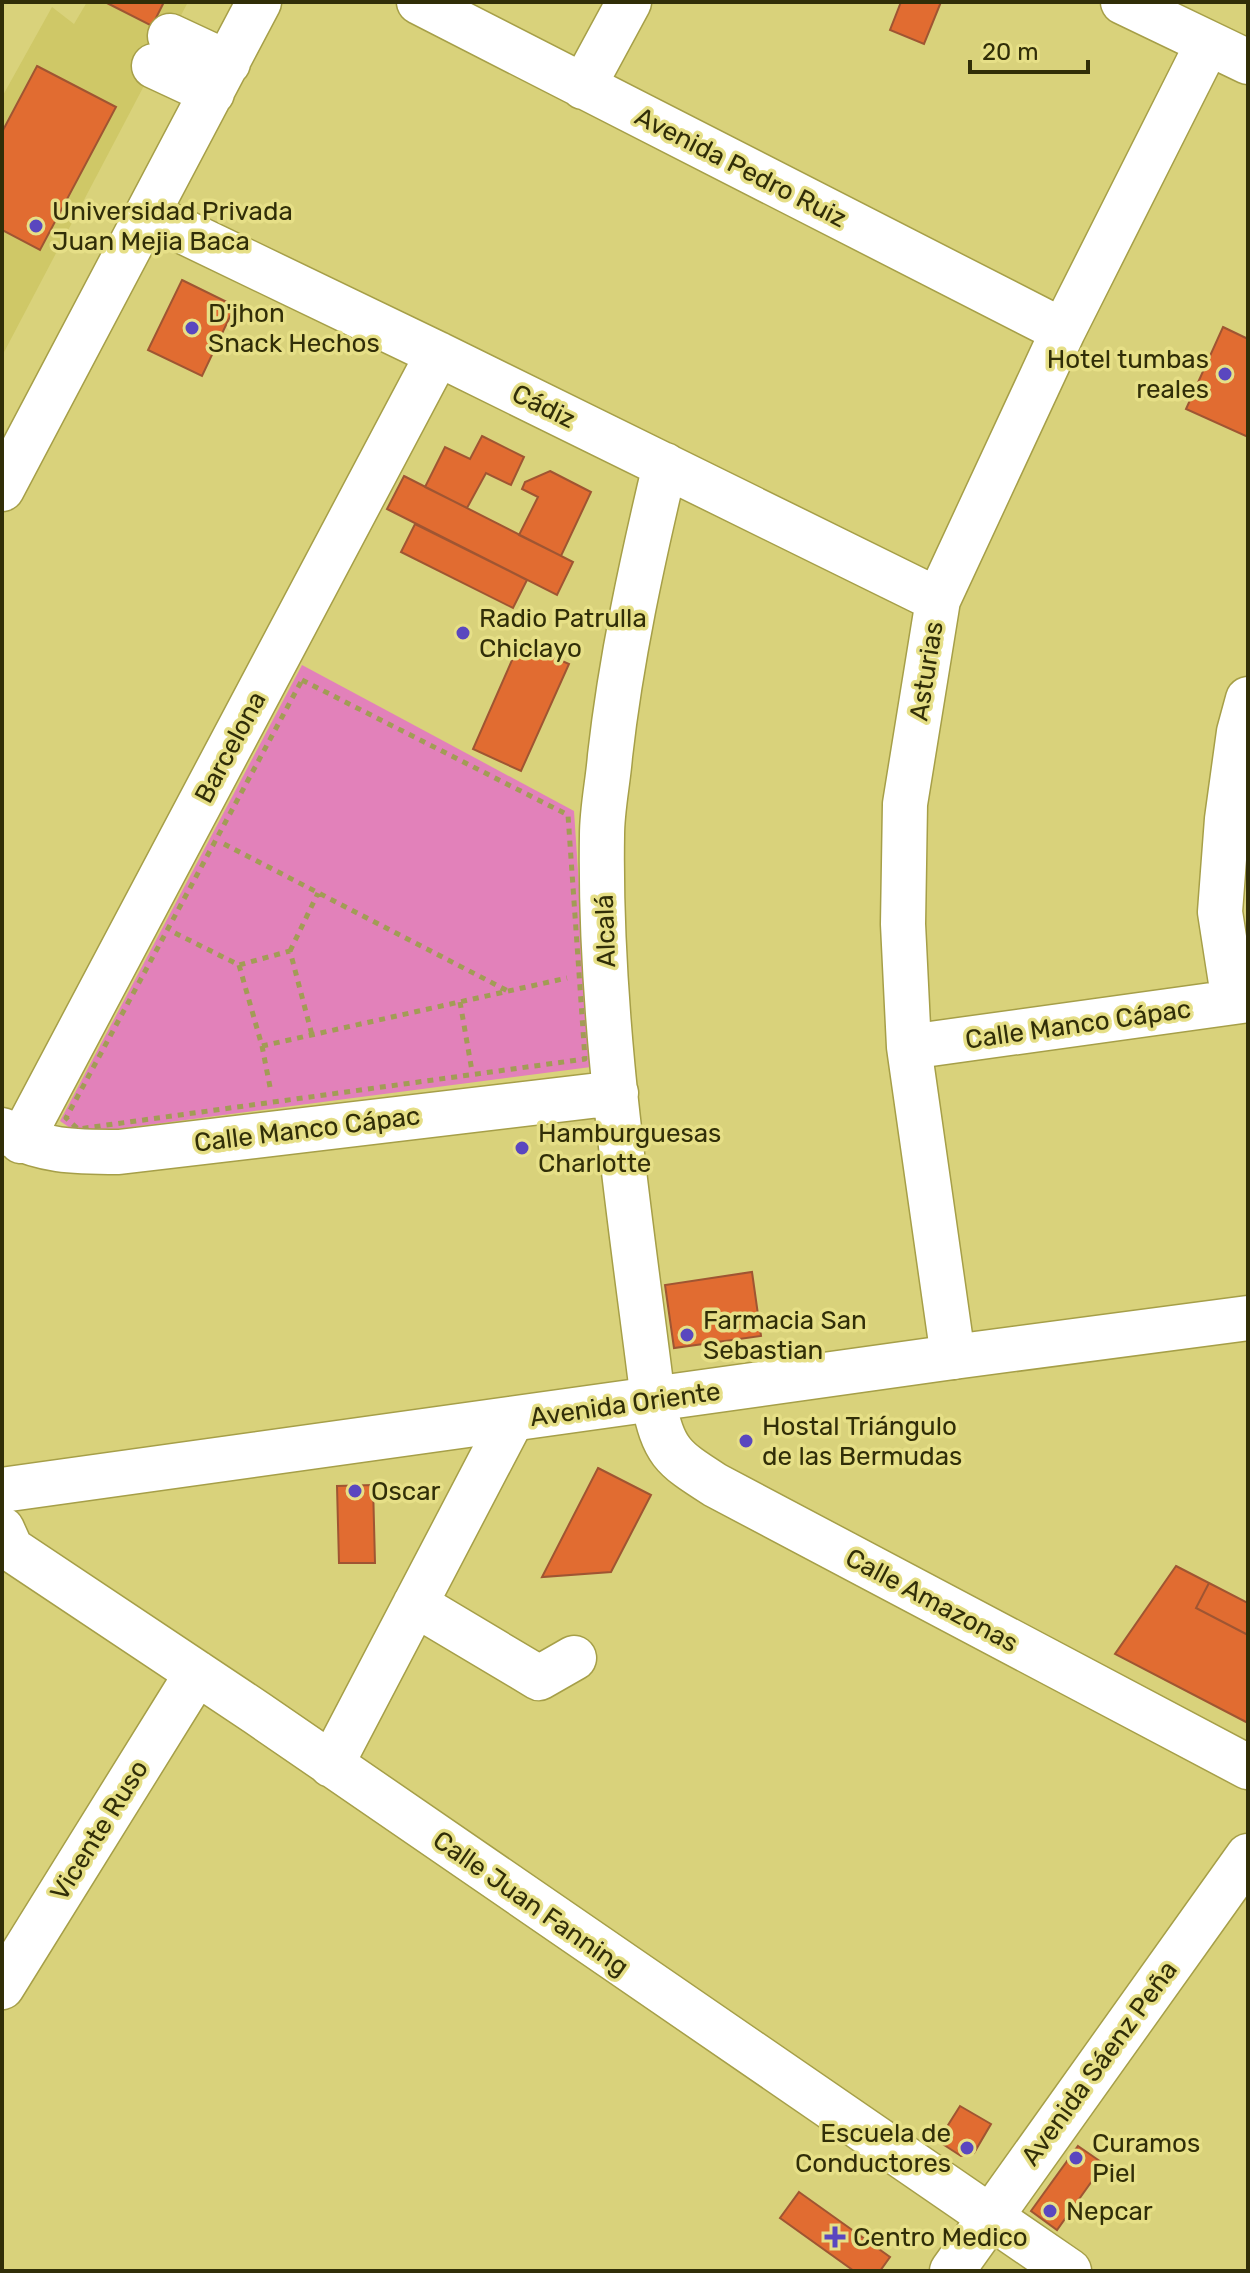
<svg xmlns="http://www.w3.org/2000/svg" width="1250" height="2273" font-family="Rubik,sans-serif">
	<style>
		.built { fill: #cfc867 }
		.green { fill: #e281ba }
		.building { fill: #e16c31; stroke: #9f5532; stroke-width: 2 }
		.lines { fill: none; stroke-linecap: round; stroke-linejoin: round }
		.minor-casing { stroke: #a69f48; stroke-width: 47 }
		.major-casing { stroke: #a69f48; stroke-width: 47 }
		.path { stroke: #a29c55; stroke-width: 5; stroke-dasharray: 6 6; stroke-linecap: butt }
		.minor { stroke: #fff; stroke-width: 44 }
		.major { stroke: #fff; stroke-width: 44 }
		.poi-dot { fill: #5a47bf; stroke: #e6df87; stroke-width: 3 }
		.labels { text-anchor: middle; stroke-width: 7; stroke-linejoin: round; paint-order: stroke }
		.street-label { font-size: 26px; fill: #312e08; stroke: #e6df87 }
		.poi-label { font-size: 26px; fill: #312e08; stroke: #e6df87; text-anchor: start }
	</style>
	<rect width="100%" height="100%" fill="#d9d27b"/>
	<path class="built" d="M 87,2 L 188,2 L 2,356 L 2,97 L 52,7 L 74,24 Z"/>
	<path class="green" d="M 302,665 L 574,811 L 591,1067 L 79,1134 L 60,1121 Z"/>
	<path class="building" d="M 105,2 L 164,2 L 152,26 Z
		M 901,2 L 941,2 L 924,44 L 890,30 Z
		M 37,66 L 116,107 L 40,250 L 2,230 L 2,132 Z
		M 182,280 L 235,306 L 202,376 L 148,350 Z
		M 1223,327 L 1248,339 L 1248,437 L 1186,409 Z
		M 482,436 L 524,457 L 511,485 L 486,473 L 467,508 L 425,487 L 445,447 L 470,459 Z
		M 550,471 L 591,492 L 561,556 L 519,535 L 538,497 L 522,489 L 525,482 Z
		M 404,476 L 573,562 L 557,595 L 387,509 Z
		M 415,524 L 527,580 L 513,608 L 401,552 Z
		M 520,642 L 569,664 L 521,771 L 473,749 Z
		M 752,1272 L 761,1336 L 674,1348 L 665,1285 Z
		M 598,1468 L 651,1495 L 611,1572 L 542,1577 Z
		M 373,1485 L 375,1563 L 339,1563 L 337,1486 Z
		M 1176,1566 L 1209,1583 L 1196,1608 L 1248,1635 L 1248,1723 L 1115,1654 Z
		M 1209,1583 L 1248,1603 L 1248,1635 L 1196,1608 Z
		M 960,2106 L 991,2124 L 974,2153 L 961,2156 L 938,2141 Z
		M 1078,2146 L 1104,2164 L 1057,2230 L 1031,2211 Z
		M 799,2192 L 890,2257 L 880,2271 L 854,2271 L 780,2218 Z"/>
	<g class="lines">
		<defs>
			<path id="minor" d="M 419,2 L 1063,331
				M 1123,2 L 1248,62
				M 170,36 L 228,63
				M 154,66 L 212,93
				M 583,87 L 629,2
				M 149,215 L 438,354 L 938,600
				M 665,465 C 642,562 621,658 610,756 C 608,782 602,809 602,835 C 599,1024 630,1213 653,1400 C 664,1452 671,1457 715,1485 L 1248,1767
				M 2,489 L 259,2
				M 1234,1002 L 1220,912 L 1227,819 L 1239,732 L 1248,699
				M 909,1047 L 1248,1000
				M 2,1130 C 41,1152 75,1152 119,1152 L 616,1093
				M 21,1141 L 438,354
				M 953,1357 L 909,1047 L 903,924 L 905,804 L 938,600 L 1063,331 L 1208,43
				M 2,1529 L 11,1549 L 257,1713 L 1069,2271
				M 415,1604 L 539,1678 L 574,1658
				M 331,1765 L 511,1421
				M 2,1987 L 197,1673"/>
			<path id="major" d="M 2,1490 L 953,1357 L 1248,1318
				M 952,2271 L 1248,1856"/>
		</defs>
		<use href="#minor" class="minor-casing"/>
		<use href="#major" class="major-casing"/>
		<path class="path" d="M 302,680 L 568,815 L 585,1059 L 78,1129 L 66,1118 Z
			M 224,844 L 508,991
			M 175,933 L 239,965 L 290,951 L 312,1035
			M 290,951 L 318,893
			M 239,965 L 262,1046 L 271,1092
			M 460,1002 L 472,1071
			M 262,1046 L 567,978"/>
		<use href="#minor" class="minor"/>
		<use href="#major" class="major"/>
	</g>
	<g class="poi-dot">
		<circle cx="36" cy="226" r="8"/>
		<circle cx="192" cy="328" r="8"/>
		<circle cx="1225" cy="374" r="8"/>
		<circle cx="463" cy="633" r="8"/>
		<circle cx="522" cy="1148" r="8"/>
		<circle cx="687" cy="1335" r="8"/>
		<circle cx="746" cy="1441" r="8"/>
		<circle cx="355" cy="1491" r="8"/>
		<circle cx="967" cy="2148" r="8"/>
		<circle cx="1076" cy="2158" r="8"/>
		<circle cx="1050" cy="2211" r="8"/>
		<path d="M831 2225h8v8h8v8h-8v8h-8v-8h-8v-8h8z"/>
	</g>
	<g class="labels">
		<g class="street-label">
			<text transform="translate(741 167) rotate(27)" y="9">Avenida Pedro Ruiz</text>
			<text transform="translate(544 406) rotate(26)" y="9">Cádiz</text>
			<text transform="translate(926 671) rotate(-81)" y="9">Asturias</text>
			<text transform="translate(230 747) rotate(-62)" y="9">Barcelona</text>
			<text transform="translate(605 931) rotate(-92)" y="9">Alcalá</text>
			<text transform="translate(1078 1024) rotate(-8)" y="9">Calle Manco Cápac</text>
			<text transform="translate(307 1129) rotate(-7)" y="9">Calle Manco Cápac</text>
			<text transform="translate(625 1404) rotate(-8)" y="9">Avenida Oriente</text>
			<text transform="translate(932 1600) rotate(28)" y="9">Calle Amazonas</text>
			<text transform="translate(99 1830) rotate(-58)" y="9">Vicente Ruso</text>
			<text transform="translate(531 1903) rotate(35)" y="9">Calle Juan Fanning</text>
			<text transform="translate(1099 2063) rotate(-54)" y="9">Avenida Sáenz Peña</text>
		</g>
		<g class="poi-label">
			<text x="52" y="220">Universidad Privada<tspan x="52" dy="30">Juan Mejia Baca</tspan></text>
			<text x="208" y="322">D'jhon<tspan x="208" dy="30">Snack Hechos</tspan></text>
			<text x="1209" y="368" text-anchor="end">Hotel tumbas<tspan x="1209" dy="30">reales</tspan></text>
			<text x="479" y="627">Radio Patrulla<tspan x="479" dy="30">Chiclayo</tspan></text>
			<text x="538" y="1142">Hamburguesas<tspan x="538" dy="30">Charlotte</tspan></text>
			<text x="703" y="1329">Farmacia San<tspan x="703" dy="30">Sebastian</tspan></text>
			<text x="762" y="1435">Hostal Triángulo<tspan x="762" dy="30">de las Bermudas</tspan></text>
			<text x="371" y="1500">Oscar</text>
			<text x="951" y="2142" text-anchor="end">Escuela de<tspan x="951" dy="30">Conductores</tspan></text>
			<text x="1092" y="2152">Curamos<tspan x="1092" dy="30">Piel</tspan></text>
			<text x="1066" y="2220">Nepcar</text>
			<text x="853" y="2246">Centro Medico</text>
		</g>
	</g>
	<rect width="1250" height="2273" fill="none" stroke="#312e08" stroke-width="8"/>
	<path d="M970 60v12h118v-12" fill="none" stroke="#312e08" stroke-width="4"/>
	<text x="982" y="60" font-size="24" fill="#312e08" stroke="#e6df87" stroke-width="6" paint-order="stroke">20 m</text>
</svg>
